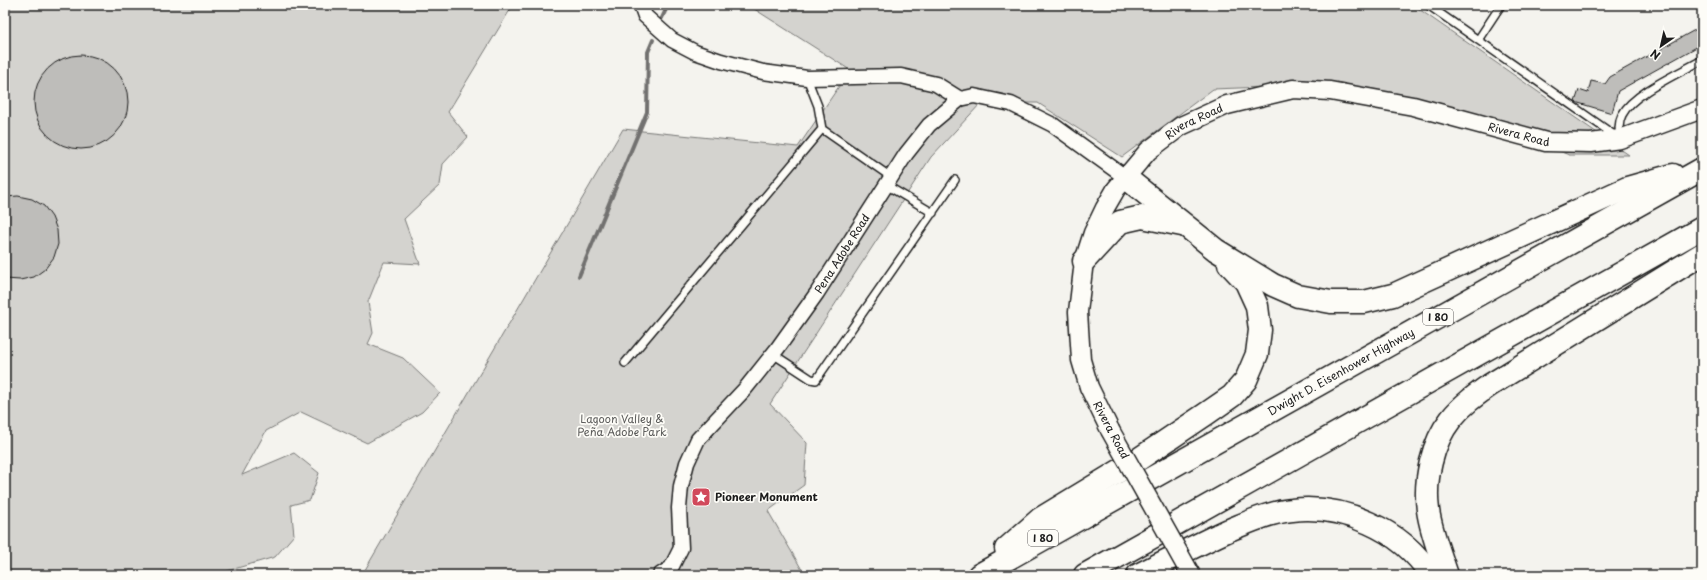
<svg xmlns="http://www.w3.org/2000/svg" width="1707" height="580" font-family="'Playpen Sans',sans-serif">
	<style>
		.green { fill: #d4d3cf; stroke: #787876 }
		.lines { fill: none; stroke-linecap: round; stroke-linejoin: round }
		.stream { stroke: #72716f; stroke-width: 4 }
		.building { fill: #bebdba; stroke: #1c1c1c }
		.service-casing { stroke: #1c1c1c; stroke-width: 10 }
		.minor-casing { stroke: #1c1c1c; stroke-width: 17 }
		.tertiary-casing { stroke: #1c1c1c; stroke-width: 21 }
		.motorway-casing { stroke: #1c1c1c; stroke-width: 25 }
		.service { stroke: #fdfcf7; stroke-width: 7 }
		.minor { stroke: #fdfcf7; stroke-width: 14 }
		.tertiary { stroke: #fdfcf7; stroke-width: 18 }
		.motorway { stroke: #fdfcf7; stroke-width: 22 }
		.tertiary-bridge-casing { stroke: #1c1c1c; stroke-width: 21; stroke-linecap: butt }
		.tertiary-bridge { stroke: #fdfcf7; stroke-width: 18 }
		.labels { text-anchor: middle; stroke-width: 3.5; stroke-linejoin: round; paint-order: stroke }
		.shield { fill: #fdfcf7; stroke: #605f5e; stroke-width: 1 }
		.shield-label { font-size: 10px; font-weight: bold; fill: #1c1c1c }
		.street-label { font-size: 11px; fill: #1c1c1c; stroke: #fdfcf7 }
		.park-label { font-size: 11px; fill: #5c5c5b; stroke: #fdfcf7 }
		.poi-label { font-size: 11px; font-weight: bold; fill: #1c1c1c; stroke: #fdfcf7; text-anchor: start }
	</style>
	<rect width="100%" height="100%" fill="#f4f3ee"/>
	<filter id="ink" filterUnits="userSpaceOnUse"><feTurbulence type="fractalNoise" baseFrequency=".025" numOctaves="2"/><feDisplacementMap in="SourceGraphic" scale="8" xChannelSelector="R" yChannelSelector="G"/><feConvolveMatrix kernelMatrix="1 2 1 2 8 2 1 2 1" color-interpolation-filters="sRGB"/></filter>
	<g filter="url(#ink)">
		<path class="green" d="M 5,5 L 513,5 L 448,112 L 468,137 L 443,164 L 440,185 L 404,219 L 420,264 L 384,262 L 368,302 L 373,333 L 368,344 L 403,358 L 440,393 L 422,412 L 367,443 L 301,412 L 266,431 L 242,475 L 294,453 L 319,473 L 310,500 L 291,505 L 294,535 L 275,557 L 227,571 L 227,575 L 5,575 Z
			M 748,5 L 1413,5 L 1629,155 L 1569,155 L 1492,125 L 1342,84 L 1213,89 L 1122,157 L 1038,103 L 981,103 L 931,157 L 770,404 L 807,443 L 804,485 L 768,511 L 805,575 L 362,575 L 623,129 L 798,147 L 850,70 Z"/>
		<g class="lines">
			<path class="stream" d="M 662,18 L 668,5
				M 579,276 L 647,112 L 648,52 L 653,40"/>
		</g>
		<path class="building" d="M 1702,26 L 1702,44 L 1618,91 L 1612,113 L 1575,102 L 1579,90 L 1588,93 L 1591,81 L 1605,84 L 1610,77 Z
			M34 102a47 47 0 1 1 94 0a47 47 0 1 1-94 0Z
			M 18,196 L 32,199 L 44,206 L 52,217 L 57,230 L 58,244 L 54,257 L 45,269 L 34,277 L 20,280 L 5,279 L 5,197 Z"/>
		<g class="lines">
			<defs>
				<path id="service" d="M 1428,5 L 1617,137
					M 1478,40 L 1501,5
					M 807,78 L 818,106 L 822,129 L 891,177
					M 1620,139 C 1619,131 1618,123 1622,115 C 1633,93 1680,73 1702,60
					M 886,185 L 933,213
					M 773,354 L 811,379 L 816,380 L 955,180
					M 625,363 L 822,129"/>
				<g id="minor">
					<path d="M 641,5 L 645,16 L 672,40 L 695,52 L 721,61 L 763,72 L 807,78 L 901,76 L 936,84 L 960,99"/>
					<path id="s1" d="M 660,575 L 671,568 L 681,548 L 679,508 L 681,486 L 687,463 L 698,439 L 745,389 L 777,349 L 817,293 L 906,154 L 929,125 L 960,99 L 974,96 L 1011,104 L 1053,125 L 1125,177"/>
				</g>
				<g id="tertiary">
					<path id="s2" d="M 1110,430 L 1089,387 L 1081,360 L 1078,312 L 1084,261 L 1093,233 L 1105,208 L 1116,189 L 1148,151 L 1181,126 L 1227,105 L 1293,89 L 1330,91 L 1413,106 L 1546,142 L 1591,143 L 1620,139 L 1702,109"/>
				</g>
				<g id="motorway">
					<path d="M 1125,177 L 1216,250 L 1273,285 L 1298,296 L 1331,302 L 1364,302 L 1393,295 L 1627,188 L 1673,175"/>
					<path d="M 1084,261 L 1120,222 L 1142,217 L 1182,225"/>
					<path d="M 1006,549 L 1040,519 L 1139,459 L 1206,414 L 1232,396 L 1246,380 L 1257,354 L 1260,330 L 1257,306 L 1246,282 L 1229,264"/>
					<path id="s3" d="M 979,575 L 1702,169"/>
					<path d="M 1085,575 L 1702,228"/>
					<path d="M 1138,575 C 1168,560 1198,544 1229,530 C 1249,522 1270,512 1292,510 C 1318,507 1345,512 1369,523 C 1394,534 1416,552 1431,575"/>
					<path d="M 1447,575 C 1440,554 1431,532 1428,510 C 1424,480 1432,443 1451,419 C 1462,405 1476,395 1490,385 L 1702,254"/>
				</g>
			</defs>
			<use href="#service" class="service-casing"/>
			<use href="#minor" class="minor-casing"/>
			<use href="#tertiary" class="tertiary-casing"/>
			<use href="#motorway" class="motorway-casing"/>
			<use href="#service" class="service"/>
			<use href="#minor" class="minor"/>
			<use href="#tertiary" class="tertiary"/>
			<use href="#motorway" class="motorway"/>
			<defs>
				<path id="tertiary-bridge" d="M 1110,430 L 1191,575"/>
			</defs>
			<use href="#tertiary-bridge" class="tertiary-bridge-casing"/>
			<use href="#tertiary-bridge" class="tertiary-bridge"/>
		</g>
	</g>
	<defs>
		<symbol id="sight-square" viewBox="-11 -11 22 22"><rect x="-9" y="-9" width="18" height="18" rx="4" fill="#d1495b" stroke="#fdfcf7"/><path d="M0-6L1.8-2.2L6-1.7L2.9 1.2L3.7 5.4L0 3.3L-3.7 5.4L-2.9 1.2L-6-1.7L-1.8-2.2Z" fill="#fff"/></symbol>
	</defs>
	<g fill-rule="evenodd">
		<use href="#sight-square" x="690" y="486" width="22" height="22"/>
	</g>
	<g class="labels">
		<g class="shield">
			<rect x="1423" y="309" width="30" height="16" rx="3"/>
			<rect x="1028" y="530" width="30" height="16" rx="3"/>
		</g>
		<g class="shield-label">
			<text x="1438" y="321">I 80</text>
			<text x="1043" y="542">I 80</text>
		</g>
		<g class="street-label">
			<text dy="4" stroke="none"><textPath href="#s2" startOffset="359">Rivera Road</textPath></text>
			<text dy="4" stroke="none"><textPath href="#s2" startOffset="695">Rivera Road</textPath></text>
			<text dy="4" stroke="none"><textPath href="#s1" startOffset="383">Pena Adobe Road</textPath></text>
			<text dy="4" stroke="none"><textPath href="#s3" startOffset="415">Dwight D. Eisenhower Highway</textPath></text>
			<text transform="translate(1111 430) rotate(62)" y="4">Rivera Road</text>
		</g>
		<g class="park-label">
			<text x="622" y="423">Lagoon Valley &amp;<tspan x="622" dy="13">Peña Adobe Park</tspan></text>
		</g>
		<g class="poi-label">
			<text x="715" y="501">Pioneer Monument</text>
		</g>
	</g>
	<rect width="1707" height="580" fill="none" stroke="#fdfcf7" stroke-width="20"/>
	<rect x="10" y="10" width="1687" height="560" fill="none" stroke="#1c1c1c" stroke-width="1.5" filter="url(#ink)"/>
	<g transform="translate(1661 46) rotate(214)" stroke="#fdfcf7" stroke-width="3" paint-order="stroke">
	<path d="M0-3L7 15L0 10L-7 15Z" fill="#1c1c1c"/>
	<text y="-6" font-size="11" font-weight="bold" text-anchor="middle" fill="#1c1c1c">N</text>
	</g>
</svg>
